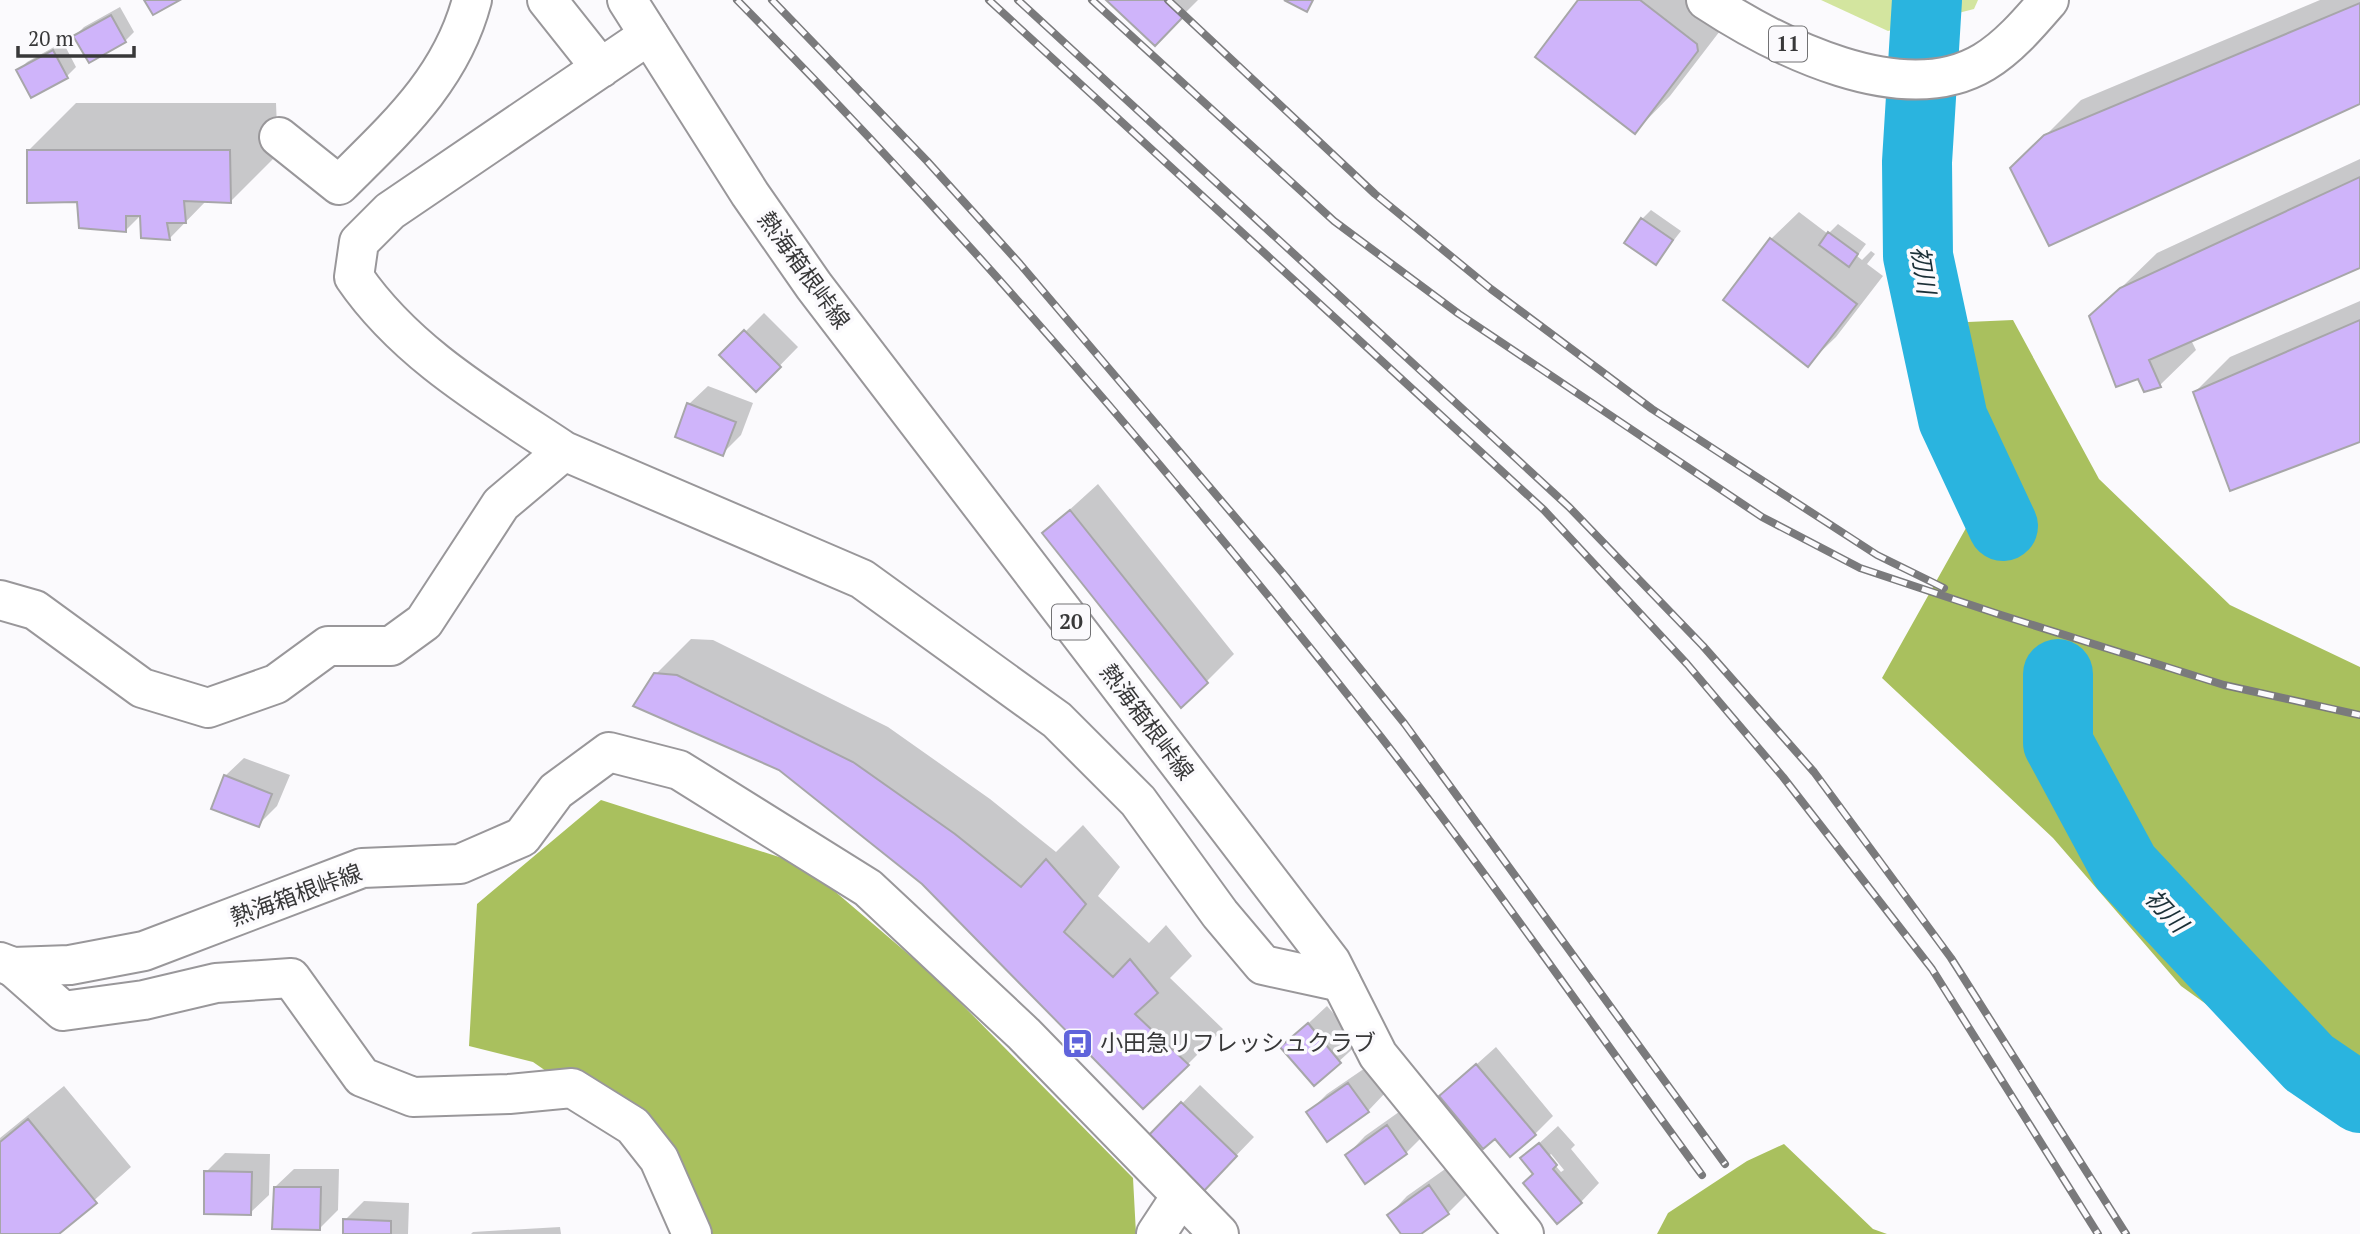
<svg xmlns="http://www.w3.org/2000/svg" width="2360" height="1234" font-family="'PT Serif','Noto Sans JP',serif">
	<style>
		.green { fill: #d3e59f }
		.forest { fill: #a9c05e }
		.shadow { fill: #0003; fill-rule: evenodd }
		.lines { fill: none; stroke-linecap: round; stroke-linejoin: round }
		.river { stroke: #2ab4df; stroke-width: 70 }
		.building { fill: #cfb4fa; stroke: #a7a6a9; stroke-width: 2 }
		.minor-casing { stroke: #99979a; stroke-width: 42 }
		.major-casing { stroke: #99979a; stroke-width: 42 }
		.minor { stroke: #fff; stroke-width: 38 }
		.major { stroke: #fff; stroke-width: 38 }
		.rail-casing { stroke: #7a7a7c; stroke-width: 8 }
		.rail { stroke: #fbfafd; stroke-width: 5; stroke-dasharray: 16; stroke-linecap: butt }
		.labels { text-anchor: middle; stroke-width: 7; stroke-linejoin: round; paint-order: stroke }
		.shield { fill: #fbfafd; stroke: #727274; stroke-width: 2 }
		.shield-label { font-size: 21px; font-weight: bold; fill: #383839 }
		.street-label { font-size: 23px; fill: #383839; stroke: #fbfafd }
		.poi-label { font-size: 23px; fill: #383839; stroke: #fbfafd; text-anchor: start }
		.water-label { font-size: 24px; font-style: italic; fill: #1a2f37; stroke: #fbfafd }
	</style>
	<rect width="100%" height="100%" fill="#fbfafd"/>
	<path class="green" d="M 1821,0 L 1978,0 L 1974,9 L 1888,31 Z"/>
	<path class="forest" d="M 2013,320 L 2099,479 L 2230,605 L 2360,667 L 2360,1115 L 2181,986 L 2053,838 L 1882,678 L 1980,503 L 1968,322 Z
		M 601,800 L 804,865 L 934,976 L 1133,1178 L 1136,1234 L 705,1234 L 679,1163 L 533,1062 L 469,1046 L 477,904 Z
		M 1784,1144 L 1873,1229 L 1887,1234 L 1657,1234 L 1668,1213 L 1747,1161 Z"/>
	<path class="shadow" d="M 1108,0 L 1198,0 L 1182,16 Z
		M 1581,0 L 1721,0 L 1733,14 L 1670,96 L 1635,132 Z
		M 2320,0 L 2360,0 L 2360,102 L 2012,169 L 2081,100 Z
		M 120,7 L 134,32 L 125,41 L 75,36 L 84,27 Z
		M 63,42 L 76,67 L 67,76 L 32,95 L 18,71 L 27,62 Z
		M 76,103 L 276,103 L 278,154 L 230,202 L 207,200 L 169,239 L 142,214 L 126,230 L 78,200 L 28,151 Z
		M 2360,159 L 2360,266 L 2191,340 L 2196,350 L 2160,385 L 2145,390 L 2139,376 L 2091,317 L 2157,253 Z
		M 1651,210 L 1681,231 L 1656,263 L 1642,219 Z
		M 1799,212 L 1828,234 L 1838,224 L 1866,244 L 1857,256 L 1862,260 L 1871,251 L 1875,254 L 1867,264 L 1883,276 L 1836,337 L 1808,364 L 1725,300 L 1771,239 Z
		M 2360,301 L 2360,440 L 2195,392 L 2230,357 Z
		M 764,313 L 798,347 L 756,390 L 722,355 Z
		M 708,386 L 753,403 L 741,435 L 722,454 L 689,404 Z
		M 1098,484 L 1234,654 L 1206,682 L 1044,533 Z
		M 691,639 L 713,640 L 888,727 L 990,799 L 1056,852 L 1083,825 L 1120,867 L 1098,896 L 1149,943 L 1166,925 L 1192,956 L 1170,978 L 1223,1029 L 1188,1064 L 923,882 L 656,674 Z
		M 244,758 L 290,775 L 277,806 L 258,825 L 225,776 Z
		M 1327,1006 L 1359,1043 L 1314,1084 L 1283,1047 Z
		M 1496,1047 L 1553,1116 L 1535,1134 L 1495,1136 L 1441,1096 Z
		M 1368,1066 L 1386,1092 L 1368,1111 L 1308,1113 L 1327,1094 Z
		M 1200,1085 L 1254,1137 L 1202,1191 L 1148,1139 Z
		M 64,1086 L 131,1167 L 57,1234 L 0,1234 L 0,1138 Z
		M 1406,1107 L 1425,1134 L 1406,1153 L 1365,1181 L 1347,1155 L 1365,1136 Z
		M 1558,1126 L 1575,1145 L 1571,1149 L 1599,1183 L 1581,1202 L 1535,1173 L 1522,1159 ZM 1551,1154 L 1564,1170 L 1561,1172 L 1548,1157 Z
		M 225,1153 L 270,1154 L 269,1195 L 250,1213 L 206,1172 Z
		M 1448,1167 L 1467,1194 L 1448,1213 L 1418,1234 L 1403,1234 L 1389,1215 L 1407,1196 Z
		M 294,1169 L 339,1169 L 338,1210 L 319,1229 L 275,1187 Z
		M 364,1201 L 409,1203 L 408,1234 L 345,1234 L 345,1220 Z
		M 560,1227 L 561,1234 L 471,1234 L 473,1232 Z"/>
	<g class="lines">
		<path class="river" d="M 1927,0 L 1917,162 L 1918,256 L 1953,419 L 2003,526
			M 2058,674 L 2058,743 L 2125,867 L 2309,1063 L 2360,1098"/>
	</g>
	<path class="building" d="M 144,0 L 180,0 L 153,15 Z
		M 1106,0 L 1165,0 L 1183,17 L 1155,46 Z
		M 1284,0 L 1313,0 L 1307,12 Z
		M 1578,0 L 1640,0 L 1697,44 L 1698,51 L 1635,134 L 1535,57 Z
		M 2360,3 L 2360,104 L 2049,246 L 2010,168 L 2044,135 Z
		M 111,15 L 126,42 L 89,63 L 73,36 Z
		M 53,50 L 68,78 L 31,98 L 16,70 Z
		M 27,150 L 230,150 L 231,203 L 184,201 L 186,223 L 167,223 L 170,240 L 141,238 L 140,216 L 126,216 L 126,232 L 79,228 L 77,202 L 27,203 Z
		M 2360,177 L 2360,268 L 2149,360 L 2161,387 L 2144,392 L 2138,379 L 2116,387 L 2089,316 L 2120,288 Z
		M 1641,218 L 1673,240 L 1656,265 L 1624,243 Z
		M 1828,232 L 1858,254 L 1849,267 L 1819,245 Z
		M 1770,238 L 1857,304 L 1808,367 L 1723,300 Z
		M 2360,320 L 2360,442 L 2230,491 L 2193,392 Z
		M 744,330 L 781,367 L 756,392 L 719,355 Z
		M 687,403 L 736,422 L 723,456 L 675,437 Z
		M 1070,510 L 1208,683 L 1181,708 L 1042,533 Z
		M 654,673 L 677,675 L 853,762 L 955,834 L 1021,887 L 1046,859 L 1086,904 L 1064,932 L 1113,977 L 1130,959 L 1158,993 L 1135,1014 L 1189,1065 L 1143,1109 L 922,884 L 779,770 L 633,706 Z
		M 224,775 L 272,794 L 259,827 L 211,809 Z
		M 1308,1023 L 1341,1063 L 1314,1086 L 1280,1047 Z
		M 1476,1064 L 1536,1135 L 1510,1157 L 1495,1139 L 1483,1149 L 1439,1096 Z
		M 1348,1083 L 1369,1112 L 1327,1142 L 1306,1112 Z
		M 1181,1102 L 1237,1156 L 1202,1193 L 1145,1139 Z
		M 28,1119 L 97,1203 L 59,1234 L 0,1234 L 0,1142 Z
		M 1387,1125 L 1407,1154 L 1365,1184 L 1345,1155 Z
		M 1539,1143 L 1557,1165 L 1553,1169 L 1582,1203 L 1557,1224 L 1523,1183 L 1533,1174 L 1520,1158 Z
		M 204,1171 L 252,1172 L 251,1215 L 204,1214 Z
		M 1429,1185 L 1449,1214 L 1421,1234 L 1401,1234 L 1387,1215 Z
		M 274,1187 L 321,1187 L 320,1230 L 272,1229 Z
		M 343,1219 L 391,1221 L 391,1234 L 343,1234 Z"/>
	<g class="lines">
		<defs>
			<path id="minor" d="M 547,0 L 601,68
				M 279,137 L 339,185 C 395,129 451,80 472,0
				M 564,451 C 489,401 406,353 354,277 L 359,242 L 390,211 L 649,35
				M 0,600 L 35,610 L 142,688 L 208,708 L 276,684 L 328,646 L 391,646 L 424,622 L 501,504 L 564,451 L 862,579 L 1057,720 L 1138,801 L 1220,914 L 1263,965 L 1341,982
				M 13,967 L 63,1011 L 144,1000 L 216,983 L 291,978 L 362,1077 L 413,1097 L 509,1094 L 572,1088 L 633,1126 L 659,1159 L 692,1234
				M 1156,1234 L 1181,1196"/>
			<path id="major" d="M 627,0 L 750,194 L 814,286 L 1331,962 L 1378,1055 L 1524,1234
				M 1706,0 C 1776,46 1903,111 1984,62 C 2009,47 2030,22 2049,0
				M 0,962 L 13,967 L 70,965 L 144,951 L 362,868 L 460,864 L 522,837 L 556,791 L 609,752 L 679,770 L 868,888 L 1024,1034 L 1219,1234"/>
		</defs>
		<use href="#minor" class="minor-casing"/>
		<use href="#major" class="major-casing"/>
		<use href="#minor" class="minor"/>
		<use href="#major" class="major"/>
		<defs>
			<path id="rail" d="M 737,0 C 966,232 1180,481 1381,737 C 1492,880 1595,1029 1702,1175
				M 772,0 L 927,161 L 1020,264 L 1286,577 L 1404,723 L 1725,1164
				M 989,0 L 1544,510 L 1687,664 L 1783,777 L 1932,969 L 2098,1234
				M 1018,0 L 1569,507 L 1703,646 L 1814,772 L 1951,958 L 2126,1234
				M 1092,0 L 1334,221 L 1459,314 L 1762,517 L 1860,568 L 2001,615 L 2224,685 L 2360,715
				M 1168,0 L 1375,194 L 1491,289 L 1652,409 L 1877,555 L 1944,588"/>
		</defs>
		<use href="#rail" class="rail-casing"/>
		<use href="#rail" class="rail"/>
	</g>
	<defs>
		<symbol id="bus-square" viewBox="-11 -11 22 22"><rect x="-9" y="-9" width="18" height="18" rx="4" fill="#5f63db" stroke="#fbfafd"/><path d="M-5-6H5V4H4V6H2V4H-2V6H-4V4H-5ZM-3.5-4V0h7V-4ZM-3.5 1.2v1.5H-2V1.2ZM2 1.2v1.5H3.5V1.2Z" fill="#fff"/></symbol>
	</defs>
	<g fill-rule="evenodd">
		<use href="#bus-square" x="1060" y="1026" width="35" height="35"/>
	</g>
	<g class="labels">
		<g class="shield">
			<rect x="1769" y="26.5" width="38" height="35" rx="5"/>
			<rect x="1052" y="604.5" width="38" height="35" rx="5"/>
		</g>
		<g class="shield-label">
			<text x="1788" y="51">11</text>
			<text x="1071" y="629">20</text>
		</g>
		<g class="street-label">
			<text transform="translate(804 270) rotate(54)" y="8">熱海箱根峠線</text>
			<text transform="translate(1147 722) rotate(53)" y="8">熱海箱根峠線</text>
			<text transform="translate(296 895) rotate(-20)" y="8">熱海箱根峠線</text>
		</g>
		<g class="poi-label">
			<text x="1100" y="1051">小田急リフレッシュクラブ</text>
		</g>
		<g class="water-label">
			<text transform="translate(1923 270) rotate(81)" y="8">初川</text>
			<text transform="translate(2166 911) rotate(47)" y="8">初川</text>
		</g>
	</g>
	<path d="M18 46v10h116v-10" fill="none" stroke="#383839" stroke-width="3.5"/>
	<text x="28" y="46" font-size="21" fill="#383839" stroke="#fbfafd" stroke-width="5" paint-order="stroke">20 m</text>
</svg>
